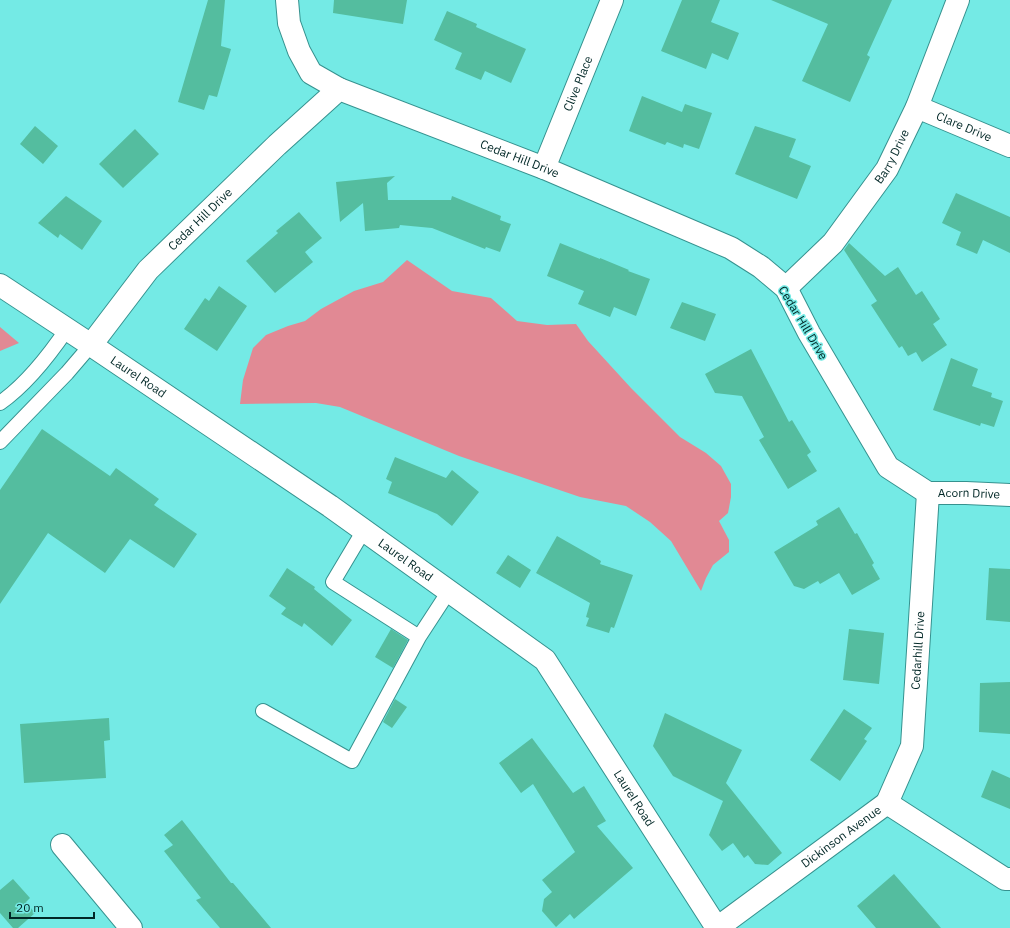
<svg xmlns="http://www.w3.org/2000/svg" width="1010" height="928" font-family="'IBM Plex Sans',sans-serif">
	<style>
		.green { fill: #e18994 }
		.building { fill: #54bd9f }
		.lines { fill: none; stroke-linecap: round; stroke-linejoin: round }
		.lane-casing { stroke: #36928f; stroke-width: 16 }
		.street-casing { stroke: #36928f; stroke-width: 24 }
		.secondary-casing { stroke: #36928f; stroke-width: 24 }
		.lane { stroke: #fff; stroke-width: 14 }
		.street { stroke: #fff; stroke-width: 22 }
		.secondary { stroke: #fff; stroke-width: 22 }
		.labels { text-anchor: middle; stroke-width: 3; stroke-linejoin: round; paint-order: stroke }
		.street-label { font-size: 12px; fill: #002726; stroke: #74eae5 }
	</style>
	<rect width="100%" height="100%" fill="#74eae5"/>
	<path class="green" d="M 407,260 L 452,291 L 491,298 L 517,321 L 547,325 L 576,324 L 588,341 L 631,388 L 680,437 L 706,453 L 721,466 L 731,484 L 731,497 L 728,513 L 719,521 L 729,540 L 729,552 L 713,565 L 706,578 L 701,591 L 671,541 L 650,522 L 626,506 L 580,497 L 459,456 L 340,407 L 316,403 L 240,404 L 243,380 L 253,348 L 266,335 L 288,326 L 305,321 L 321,309 L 354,291 L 383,282 Z
		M 0,327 L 19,343 L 0,351 Z"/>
	<path class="building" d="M 208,0 L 225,0 L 221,46 L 231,49 L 217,97 L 209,95 L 204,110 L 178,102 Z
		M 334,0 L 407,0 L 403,24 L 333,13 Z
		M 682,0 L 720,0 L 711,22 L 739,33 L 728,60 L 712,53 L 706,69 L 661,51 Z
		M 771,0 L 892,0 L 867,55 L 870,57 L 850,102 L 802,81 L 828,24 Z
		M 447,11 L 477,24 L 476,27 L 526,49 L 511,83 L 485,71 L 481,80 L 455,69 L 462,53 L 434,40 Z
		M 642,96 L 682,112 L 685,104 L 712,113 L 699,149 L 684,144 L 683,148 L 667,142 L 665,145 L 629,131 Z
		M 35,126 L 58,146 L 43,164 L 20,144 Z
		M 755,126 L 796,139 L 789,157 L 811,166 L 797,199 L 735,174 Z
		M 135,129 L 159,154 L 123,188 L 99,164 Z
		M 395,176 L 387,183 L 388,200 L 451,200 L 452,196 L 501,216 L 500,220 L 511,224 L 500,252 L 486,247 L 485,249 L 432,228 L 400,225 L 399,228 L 365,231 L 363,203 L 340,222 L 336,182 Z
		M 956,193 L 1010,217 L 1010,253 L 983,240 L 977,254 L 956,245 L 961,232 L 942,223 Z
		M 66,196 L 102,221 L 82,250 L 60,234 L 58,238 L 38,223 Z
		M 299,212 L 322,238 L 305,252 L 313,262 L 275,293 L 246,261 L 278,233 L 276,231 Z
		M 560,243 L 600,259 L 600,258 L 629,270 L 628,271 L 650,279 L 636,316 L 614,307 L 610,317 L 578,304 L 584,291 L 547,276 Z
		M 849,243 L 885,276 L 898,267 L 916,295 L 922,291 L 940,319 L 933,324 L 947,345 L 922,362 L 916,352 L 908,356 L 902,346 L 899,348 L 871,305 L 877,301 L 844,250 Z
		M 219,286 L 247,306 L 217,351 L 184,329 L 205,298 L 209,301 Z
		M 682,302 L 716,314 L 705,341 L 670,328 Z
		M 751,349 L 789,422 L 792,420 L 811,452 L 807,455 L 817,471 L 788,489 L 759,440 L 764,437 L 742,396 L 715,393 L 705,374 Z
		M 951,358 L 978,369 L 972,386 L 992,393 L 991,397 L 1003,401 L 994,427 L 981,423 L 980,426 L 933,410 Z
		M 42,429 L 110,476 L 116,468 L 159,499 L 154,505 L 197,534 L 174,568 L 130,539 L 105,573 L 48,533 L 0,604 L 0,490 Z
		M 395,457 L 446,478 L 452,470 L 479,492 L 452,526 L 437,514 L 388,493 L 392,482 L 386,479 Z
		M 839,507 L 855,534 L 857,533 L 874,563 L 872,565 L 880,579 L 852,595 L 839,573 L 820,584 L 818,581 L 804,589 L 794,586 L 774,552 L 818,525 L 816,521 Z
		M 557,536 L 601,561 L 600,564 L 633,575 L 614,628 L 611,627 L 609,633 L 586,626 L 589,618 L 586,617 L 590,603 L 536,573 Z
		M 508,555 L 531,570 L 520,588 L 496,573 Z
		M 287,568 L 315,587 L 314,589 L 352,620 L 332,646 L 304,623 L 302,627 L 281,614 L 286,608 L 269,596 Z
		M 989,568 L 1010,569 L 1010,622 L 986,620 Z
		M 391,629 L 408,640 L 393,668 L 375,657 Z
		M 849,629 L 884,633 L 879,684 L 843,680 Z
		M 1010,682 L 1010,734 L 979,732 L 980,683 Z
		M 395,699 L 407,707 L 392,728 L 383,722 Z
		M 844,709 L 872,728 L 864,739 L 867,741 L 840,781 L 810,760 Z
		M 665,713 L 742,750 L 726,783 L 782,853 L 768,865 L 755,864 L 748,855 L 744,858 L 733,843 L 722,851 L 709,835 L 723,801 L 673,776 L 653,746 Z
		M 109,718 L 110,740 L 104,741 L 106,778 L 24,783 L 20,724 Z
		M 532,738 L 573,793 L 584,786 L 606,821 L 597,826 L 633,868 L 574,919 L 570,914 L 556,927 L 542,911 L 544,899 L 552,892 L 542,880 L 575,852 L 533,784 L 521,793 L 499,763 Z
		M 992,770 L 1010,778 L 1010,809 L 981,797 Z
		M 182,820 L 231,883 L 233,883 L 271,928 L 220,928 L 196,900 L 201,898 L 164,851 L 173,845 L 164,835 Z
		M 894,874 L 941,928 L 876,928 L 857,906 Z
		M 13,879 L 30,898 L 26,902 L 35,913 L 18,928 L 13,928 L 0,913 L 0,890 Z"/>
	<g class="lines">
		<defs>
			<path id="lane" d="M 0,403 C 27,384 48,357 67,329
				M 0,442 L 67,373 L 91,345
				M 364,530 L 333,582 L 419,637 L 449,591
				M 263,711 L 352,761 L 419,637"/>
			<g id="street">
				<path d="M 287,0 L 289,23 L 299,51 L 311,73 L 339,89"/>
				<path id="s1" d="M 917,107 L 1010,146"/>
				<path id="s2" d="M 544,168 L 612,0"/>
				<path id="s3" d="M 786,288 L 833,243 L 887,169 L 917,107 L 958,0"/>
				<path id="s4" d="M 91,345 L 148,270 L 277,145 L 339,89 L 544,168 L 731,248 L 761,267 L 786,288 L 809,333 L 888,467 L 928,493"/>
				<path id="s5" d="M 928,493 L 966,493 L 1010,495"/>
				<path id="s6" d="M 887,803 L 912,746 L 928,493"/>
				<path d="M 62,845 L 131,928"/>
				<path id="s7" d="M 717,928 L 887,803 L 1005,879 L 1010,879"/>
			</g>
			<g id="secondary">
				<path id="s8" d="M 0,285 L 91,345 L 330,506 L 545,660 L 717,928"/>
			</g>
		</defs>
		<use href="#lane" class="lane-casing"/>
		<use href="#street" class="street-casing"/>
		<use href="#secondary" class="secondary-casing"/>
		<use href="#lane" class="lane"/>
		<use href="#street" class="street"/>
		<use href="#secondary" class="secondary"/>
	</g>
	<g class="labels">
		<g class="street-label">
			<text dy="4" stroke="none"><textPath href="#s2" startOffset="91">Clive Place</textPath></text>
			<text dy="4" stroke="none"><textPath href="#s1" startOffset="51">Clare Drive</textPath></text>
			<text dy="4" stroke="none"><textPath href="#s3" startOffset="170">Barry Drive</textPath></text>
			<text dy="4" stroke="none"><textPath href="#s4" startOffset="551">Cedar Hill Drive</textPath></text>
			<text dy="4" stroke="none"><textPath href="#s4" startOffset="167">Cedar Hill Drive</textPath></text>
			<text transform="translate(803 323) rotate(59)" y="4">Cedar Hill Drive</text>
			<text dy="4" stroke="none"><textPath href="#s8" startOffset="166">Laurel Road</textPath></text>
			<text dy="4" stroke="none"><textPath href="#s5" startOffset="41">Acorn Drive</textPath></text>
			<text dy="4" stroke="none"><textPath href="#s8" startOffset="490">Laurel Road</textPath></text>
			<text dy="4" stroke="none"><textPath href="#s6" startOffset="158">Cedarhill Drive</textPath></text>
			<text dy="4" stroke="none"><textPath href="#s8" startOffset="826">Laurel Road</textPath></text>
			<text dy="4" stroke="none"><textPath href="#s7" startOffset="154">Dickinson Avenue</textPath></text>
		</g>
	</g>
	<path d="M10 912v6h84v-6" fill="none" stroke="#002726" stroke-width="2"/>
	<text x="16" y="912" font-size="12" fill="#002726" stroke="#74eae5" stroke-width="3" paint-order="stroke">20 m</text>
</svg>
